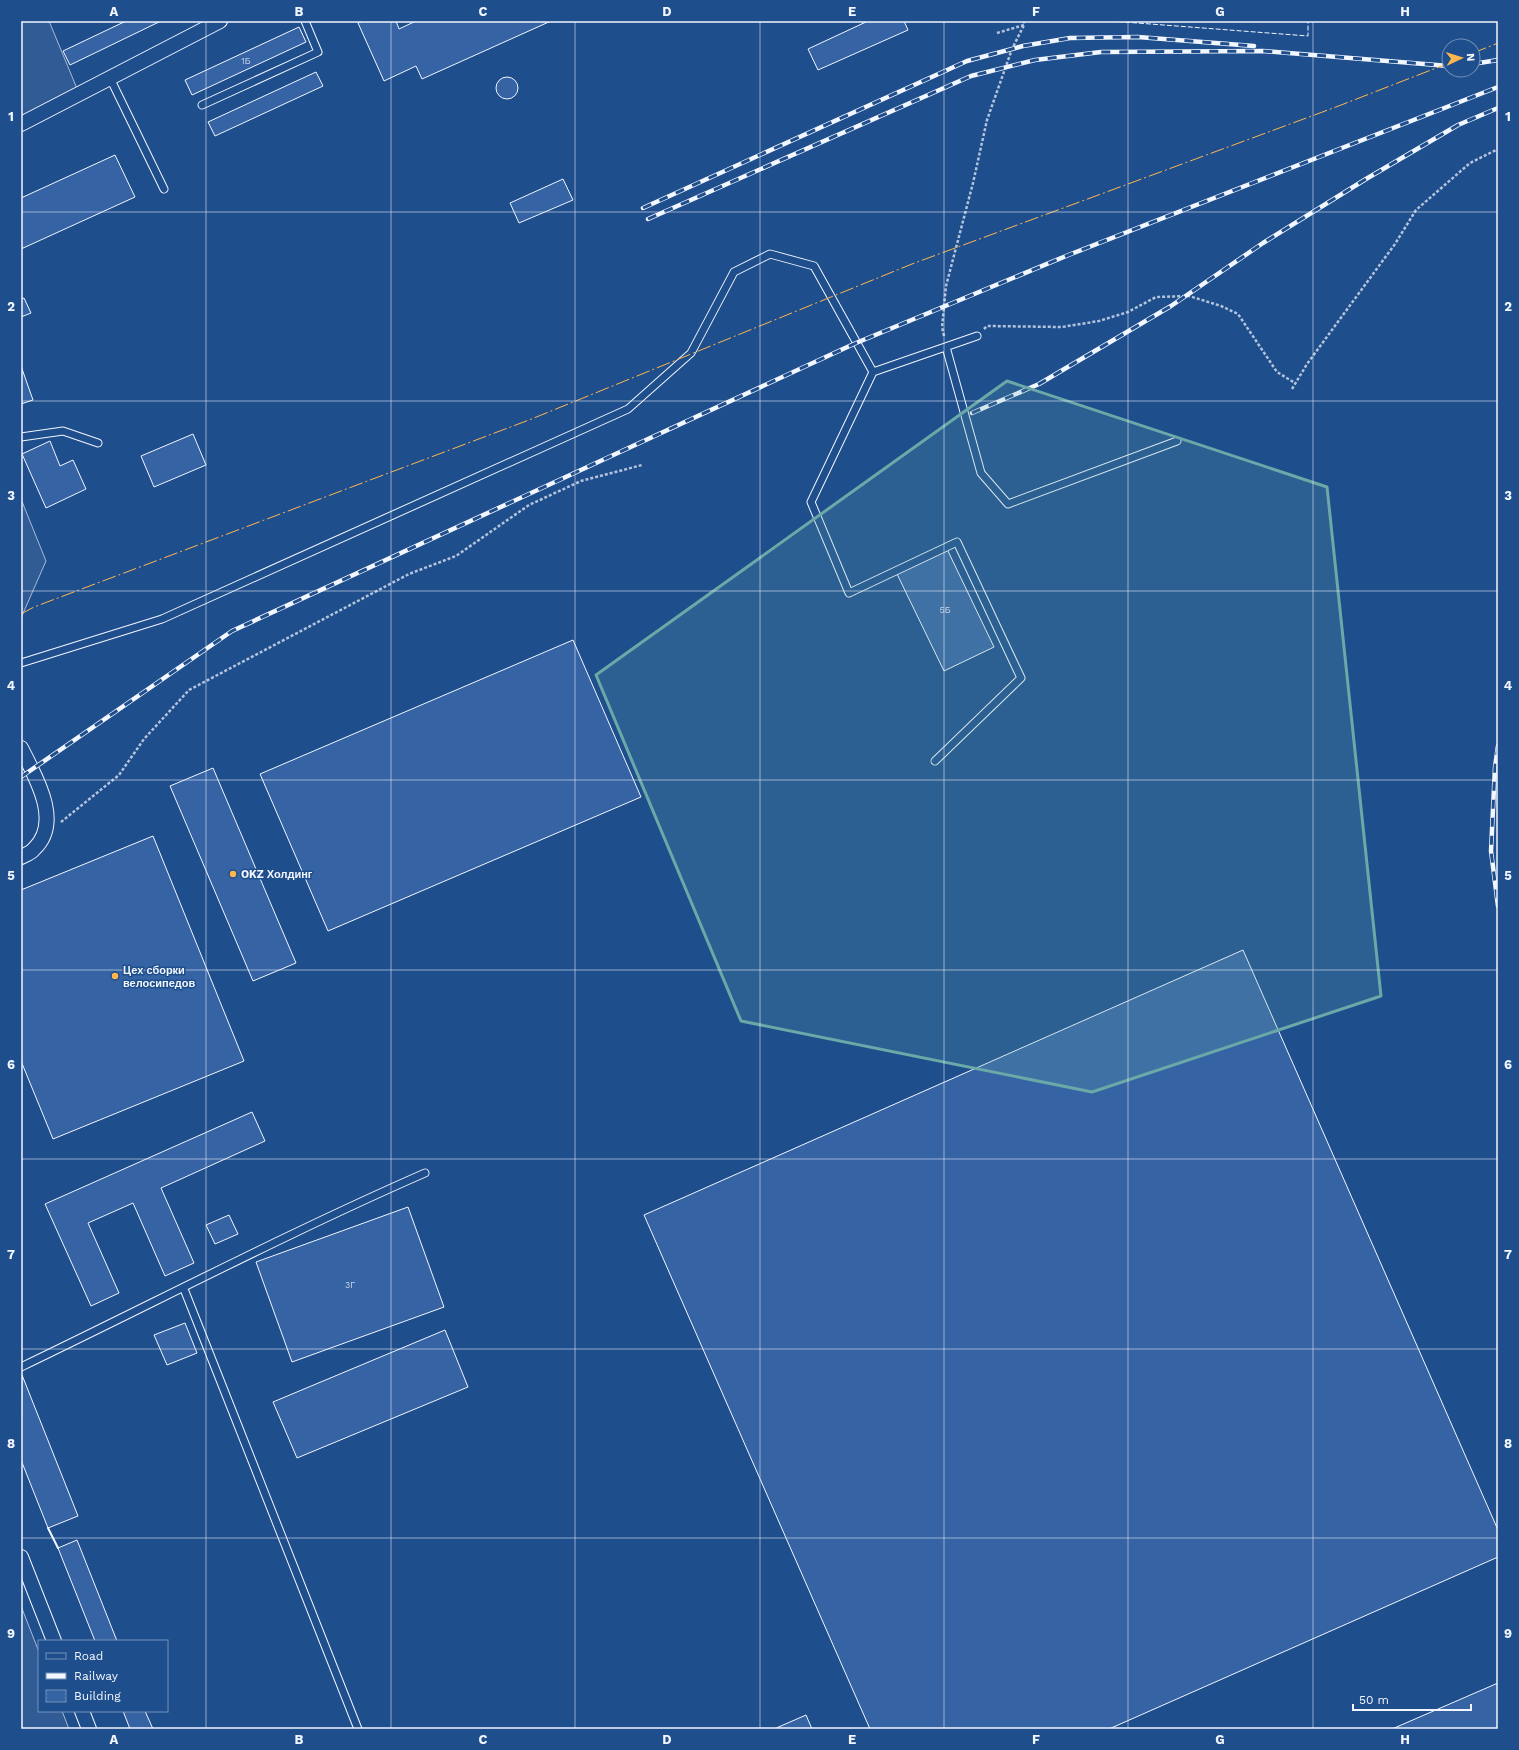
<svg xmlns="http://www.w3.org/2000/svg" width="1519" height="1750" font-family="'Work Sans',sans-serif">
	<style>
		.built { fill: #305b95; stroke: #a8bbd7 }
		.building { fill: #3563a3; stroke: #f2f6ff }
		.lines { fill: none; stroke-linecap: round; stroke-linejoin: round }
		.service-casing { stroke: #f2f6ff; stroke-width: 9 }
		.minor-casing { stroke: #f2f6ff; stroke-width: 16 }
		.path { stroke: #b3c4dc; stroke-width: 2.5; stroke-dasharray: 3 2; stroke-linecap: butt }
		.service { stroke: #1f4e8c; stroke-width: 7 }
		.minor { stroke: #1f4e8c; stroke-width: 14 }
		.rail-casing { stroke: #f2f6ff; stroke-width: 4.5 }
		.rail { stroke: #1f4e8c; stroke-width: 3; stroke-dasharray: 9; stroke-linecap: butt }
		.fence { stroke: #f2f6ff; stroke-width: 1; stroke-dasharray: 5 2; stroke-linecap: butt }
		.wall { stroke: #f2f6ff; stroke-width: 2 }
		.power { stroke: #ffb74d; stroke-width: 1; stroke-dasharray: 14 3 2 3; stroke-linecap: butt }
		.marked { fill: #6aa9a8; fill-opacity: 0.2; stroke: #6aa9a8; stroke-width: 3; stroke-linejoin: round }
		.grid { fill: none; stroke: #f2f6ff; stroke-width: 1; stroke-opacity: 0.55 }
		.poi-dot { fill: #ffb74d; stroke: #1f4e8c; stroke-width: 1.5 }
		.labels { text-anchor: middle; stroke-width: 3; stroke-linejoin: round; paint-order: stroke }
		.number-label { font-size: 9px; fill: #c3d1e8 }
		.poi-label { font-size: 11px; font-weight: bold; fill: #f2f6ff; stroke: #1f4e8c; text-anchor: start }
		.neatline { fill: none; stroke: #f2f6ff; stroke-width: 1.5 }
		.grid-label { font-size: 13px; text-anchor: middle; font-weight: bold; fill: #f2f6ff }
	</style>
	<rect width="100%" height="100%" fill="#1f4e8c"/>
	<path class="built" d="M 21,21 L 49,21 L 78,91 L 21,119 Z
		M 21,499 L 46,561 L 21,618 Z
		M 21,1606 L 39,1652 L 39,1711 L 62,1711 L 69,1729 L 21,1729 Z"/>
	<path class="building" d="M 126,21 L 161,21 L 70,65 L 63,51 Z
		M 363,21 L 396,21 L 399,29 L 416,21 L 551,21 L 422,79 L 416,66 L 384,81 L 358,23 Z
		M 868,21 L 904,21 L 908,30 L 818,70 L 808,49 Z
		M 299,27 L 306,42 L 192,95 L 185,80 Z
		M 316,72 L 323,86 L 215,136 L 208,122 Z
		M496 88a11 11 0 1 1 22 0a11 11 0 1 1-22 0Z
		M 115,155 L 135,197 L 21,249 L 21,198 Z
		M 563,179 L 573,200 L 519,223 L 510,203 Z
		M 24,298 L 31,313 L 21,317 L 21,299 Z
		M 21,366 L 33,400 L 21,404 Z
		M 193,434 L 206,465 L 154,487 L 141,456 Z
		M 50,441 L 60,466 L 73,460 L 86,489 L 46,508 L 22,454 Z
		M 947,549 L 994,647 L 944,671 L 897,574 Z
		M 573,640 L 641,797 L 328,931 L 260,774 Z
		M 213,768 L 296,963 L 253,981 L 170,786 Z
		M 153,836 L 244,1061 L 53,1139 L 21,1061 L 21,890 Z
		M 1243,950 L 1498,1530 L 1498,1557 L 1109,1729 L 870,1729 L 644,1215 Z
		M 252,1112 L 265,1141 L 161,1188 L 194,1263 L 165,1276 L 133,1203 L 88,1223 L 119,1293 L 91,1306 L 45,1204 Z
		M 408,1207 L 444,1307 L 292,1362 L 256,1262 Z
		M 229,1215 L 238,1234 L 215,1244 L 206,1225 Z
		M 185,1323 L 197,1353 L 167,1365 L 154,1335 Z
		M 445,1330 L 468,1387 L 297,1458 L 273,1402 Z
		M 22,1375 L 78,1516 L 48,1528 L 21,1460 Z
		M 77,1540 L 117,1641 L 95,1641 L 58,1548 Z
		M 1498,1683 L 1498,1729 L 1392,1729 Z
		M 123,1711 L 145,1711 L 153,1729 L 130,1729 Z
		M 806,1715 L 812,1729 L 774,1729 Z"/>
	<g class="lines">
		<defs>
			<path id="service" d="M 110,78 L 164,189
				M 202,105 L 318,52 L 305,21
				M 946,347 L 981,473 L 1008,504 L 1177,441
				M 873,372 L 811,502 L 849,593 L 957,542 L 1021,678 L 935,761
				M 21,437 L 63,431 L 98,443
				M 21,663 L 162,619 L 628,409 L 691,353 L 734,272 L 770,254 L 814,266 L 873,372 L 977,336
				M 184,1289 L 358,1729
				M 21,1367 C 156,1302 288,1233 425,1173"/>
			<path id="minor" d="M 21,124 L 220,21
				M 21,748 C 35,776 63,822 34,849 C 31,853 25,855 21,857
				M 21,1557 L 54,1641
				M 82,1711 L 89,1729"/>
		</defs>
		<use href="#service" class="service-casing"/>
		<use href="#minor" class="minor-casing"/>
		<path class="path" d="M 997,33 L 1024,25 L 1024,21
			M 984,329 L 987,326 L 1062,327 L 1099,321 L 1128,312 L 1156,297 L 1189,296 L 1221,306 L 1238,314 L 1277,372 L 1295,383
			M 944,336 L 942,327 L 946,286 L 973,183 L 987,120 L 1012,49 L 1024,25
			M 1292,389 L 1307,364 L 1395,244 L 1416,210 L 1470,163 L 1498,149
			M 61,822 L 119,775 L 144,739 L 189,690 L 409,574 L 456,556 L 529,505 L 581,481 L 642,465"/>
		<use href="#service" class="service"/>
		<use href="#minor" class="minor"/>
		<defs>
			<path id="rail" d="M 1473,64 L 1498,60
				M 643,208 L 967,61 L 1023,46 L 1070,38 L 1138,37 L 1254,46
				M 648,219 L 971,76 L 1035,60 L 1101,52 L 1263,51 L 1449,66
				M 972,413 L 1039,384 L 1171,306 L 1263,243 L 1366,179 L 1458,125 L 1498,108
				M 1498,746 L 1495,767 L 1491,851 L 1498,906
				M 21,777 L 232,631 L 856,343 L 1071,254 L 1498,87"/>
		</defs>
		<use href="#rail" class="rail-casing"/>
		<use href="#rail" class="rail"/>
		<path class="fence" d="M 1111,21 L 1308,36 L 1308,21"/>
		<path class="wall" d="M 48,1528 L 58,1548"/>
		<path class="power" d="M 1473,53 L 1498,43
			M 21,614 L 34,607 L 529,420 L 912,264 L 1336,107 L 1449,63"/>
	</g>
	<path class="marked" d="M 1007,381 L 1327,487 L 1381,996 L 1092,1092 L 741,1021 L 596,675 Z"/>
	<path class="grid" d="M 206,21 L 206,1729M 391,21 L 391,1729M 575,21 L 575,1729M 760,21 L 760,1729M 944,21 L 944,1729M 1128,21 L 1128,1729M 1313,21 L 1313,1729M 21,212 L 1498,212M 21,401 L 1498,401M 21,591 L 1498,591M 21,780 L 1498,780M 21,970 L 1498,970M 21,1159 L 1498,1159M 21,1349 L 1498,1349M 21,1538 L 1498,1538"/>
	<g class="poi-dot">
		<circle cx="233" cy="874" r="4"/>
		<circle cx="115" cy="976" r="4"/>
	</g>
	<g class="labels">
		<g class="number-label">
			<text x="246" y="64">1Б</text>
			<text x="945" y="613">5Б</text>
			<text x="350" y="1288">3Г</text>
		</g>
		<g class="poi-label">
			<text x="241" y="878">OKZ Холдинг</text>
			<text x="123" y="974">Цех сборки<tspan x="123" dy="13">велосипедов</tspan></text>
		</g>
	</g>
	<rect width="1519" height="1750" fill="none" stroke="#1f4e8c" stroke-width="44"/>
	<rect x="38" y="1640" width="130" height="72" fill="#1f4e8c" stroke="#7391ba"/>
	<rect x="46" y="1653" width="20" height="6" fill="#1f4e8c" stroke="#7391ba"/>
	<text x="74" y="1660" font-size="12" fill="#f2f6ff">Road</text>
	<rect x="46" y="1673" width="20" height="6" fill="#f2f6ff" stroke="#7391ba"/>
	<text x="74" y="1680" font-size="12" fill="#f2f6ff">Railway</text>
	<rect x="46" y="1690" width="20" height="12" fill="#3563a3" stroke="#7391ba"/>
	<text x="74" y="1700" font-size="12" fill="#f2f6ff">Building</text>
	<g transform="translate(1461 58) rotate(86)"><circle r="19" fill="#1f4e8c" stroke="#7391ba"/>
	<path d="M0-3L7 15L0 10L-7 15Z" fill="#ffb74d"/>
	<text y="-6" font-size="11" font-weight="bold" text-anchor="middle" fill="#f2f6ff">N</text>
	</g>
	<path d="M1353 1704v6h118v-6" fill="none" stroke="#f2f6ff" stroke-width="2"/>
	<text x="1359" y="1704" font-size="12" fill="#f2f6ff" stroke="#1f4e8c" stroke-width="3" paint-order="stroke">50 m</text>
	<rect x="22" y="22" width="1475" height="1706" class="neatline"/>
	<g class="grid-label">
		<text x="114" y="16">A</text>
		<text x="299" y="16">B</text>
		<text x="483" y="16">C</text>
		<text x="667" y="16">D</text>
		<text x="852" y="16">E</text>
		<text x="1036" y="16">F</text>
		<text x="1220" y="16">G</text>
		<text x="1405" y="16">H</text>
		<text x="11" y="121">1</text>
		<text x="1508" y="121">1</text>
		<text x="11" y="311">2</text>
		<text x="1508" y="311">2</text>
		<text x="11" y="500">3</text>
		<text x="1508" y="500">3</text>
		<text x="11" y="690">4</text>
		<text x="1508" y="690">4</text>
		<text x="11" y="880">5</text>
		<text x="1508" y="880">5</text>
		<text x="11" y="1069">6</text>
		<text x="1508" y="1069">6</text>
		<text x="11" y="1259">7</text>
		<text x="1508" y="1259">7</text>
		<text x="11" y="1448">8</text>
		<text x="1508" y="1448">8</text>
		<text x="11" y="1638">9</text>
		<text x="1508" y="1638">9</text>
		<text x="114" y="1744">A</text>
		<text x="299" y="1744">B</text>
		<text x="483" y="1744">C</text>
		<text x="667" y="1744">D</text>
		<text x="852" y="1744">E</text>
		<text x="1036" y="1744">F</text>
		<text x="1220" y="1744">G</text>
		<text x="1405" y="1744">H</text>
	</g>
</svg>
